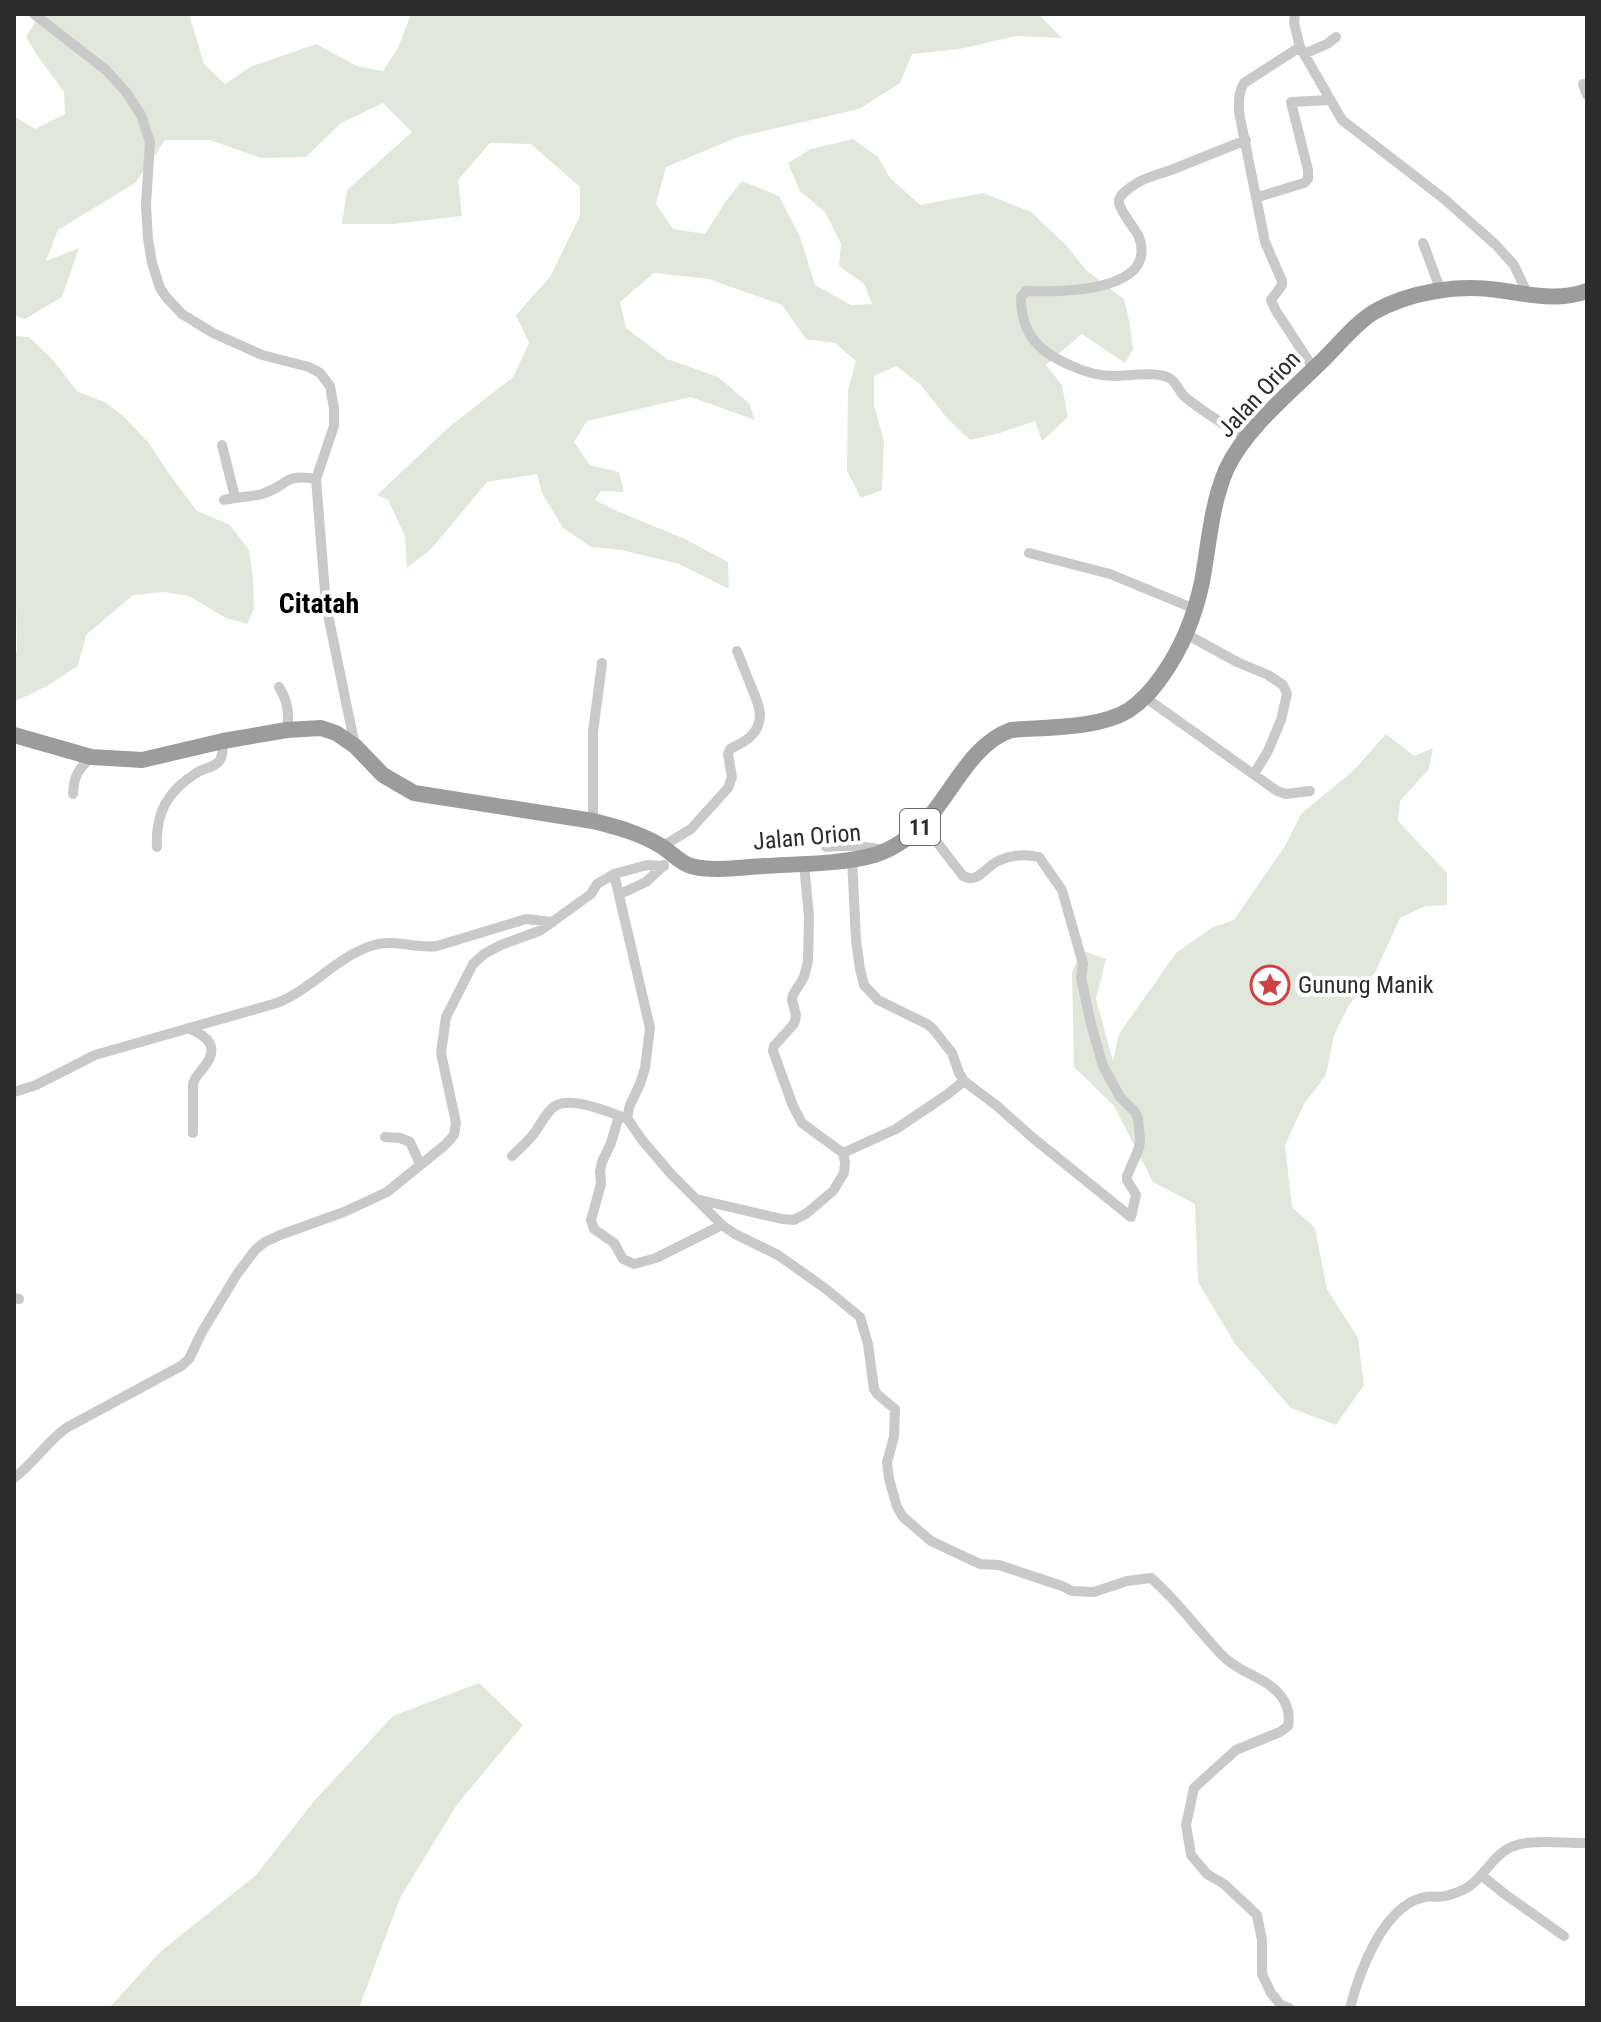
<svg xmlns="http://www.w3.org/2000/svg" width="1601" height="2022" font-family="'Roboto Condensed',sans-serif">
	<style>
		.green { fill: #e1e8db }
		.lines { fill: none; stroke-linecap: round; stroke-linejoin: round }
		.minor { stroke: #c9c9c9; stroke-width: 10 }
		.trunk { stroke: #9c9c9c; stroke-width: 16 }
		.labels { text-anchor: middle; stroke-width: 8; stroke-linejoin: round; paint-order: stroke }
		.shield { fill: #fff; stroke: #6b6b6b; stroke-width: 2 }
		.shield-label { font-size: 22px; font-weight: bold; fill: #2c2c2c }
		.street-label { font-size: 24px; fill: #2c2c2c; stroke: #fff }
		.poi-label { font-size: 24px; fill: #2c2c2c; stroke: #fff; text-anchor: start }
		.quarter-label { font-size: 28px; font-weight: bold; fill: #000; stroke: #fff }
	</style>
	<rect width="100%" height="100%" fill="#fff"/>
	<path class="green" d="M 40,14 L 189,14 L 204,64 L 225,84 L 250,67 L 316,44 L 357,66 L 383,71 L 398,48 L 411,14 L 1038,14 L 1062,38 L 1016,36 L 960,49 L 912,54 L 900,83 L 859,109 L 738,137 L 666,167 L 656,204 L 673,229 L 705,234 L 726,201 L 742,181 L 779,196 L 800,237 L 815,285 L 851,305 L 872,304 L 864,284 L 839,266 L 841,244 L 825,212 L 800,191 L 788,163 L 811,149 L 853,139 L 878,157 L 890,178 L 920,205 L 983,193 L 1031,212 L 1065,244 L 1087,271 L 1124,299 L 1129,320 L 1133,350 L 1125,363 L 1082,334 L 1046,365 L 1062,385 L 1068,417 L 1042,441 L 1035,421 L 1000,433 L 970,440 L 946,417 L 920,384 L 896,366 L 874,376 L 874,406 L 884,441 L 882,490 L 861,498 L 847,471 L 848,390 L 856,361 L 835,343 L 806,339 L 782,305 L 709,279 L 654,273 L 620,302 L 626,328 L 667,359 L 718,377 L 749,403 L 755,420 L 691,397 L 587,421 L 574,442 L 590,465 L 619,472 L 624,492 L 601,491 L 595,500 L 619,512 L 685,539 L 728,562 L 729,589 L 679,564 L 621,550 L 591,547 L 563,528 L 542,493 L 537,474 L 487,482 L 431,549 L 407,568 L 405,536 L 388,500 L 377,495 L 448,428 L 513,377 L 529,343 L 516,315 L 550,277 L 580,216 L 580,187 L 531,144 L 490,143 L 458,180 L 462,216 L 393,224 L 342,224 L 347,190 L 412,132 L 383,103 L 341,123 L 306,157 L 261,158 L 210,140 L 165,140 L 135,183 L 58,230 L 46,261 L 79,248 L 62,297 L 25,319 L 14,315 L 14,116 L 35,129 L 65,114 L 64,92 L 39,58 L 26,37 Z
		M 14,336 L 29,337 L 53,360 L 78,392 L 105,402 L 122,415 L 148,442 L 168,472 L 197,511 L 230,525 L 249,550 L 253,578 L 254,609 L 247,624 L 226,618 L 189,596 L 164,592 L 133,595 L 86,635 L 78,666 L 47,686 L 14,702 L 14,656 L 17,650 L 16,601 L 14,599 Z
		M 1386,734 L 1414,756 L 1433,748 L 1429,769 L 1400,801 L 1398,821 L 1447,873 L 1447,905 L 1425,906 L 1400,918 L 1376,971 L 1349,1005 L 1334,1035 L 1326,1075 L 1304,1104 L 1285,1145 L 1292,1207 L 1315,1228 L 1327,1289 L 1358,1338 L 1364,1385 L 1336,1425 L 1291,1408 L 1235,1344 L 1198,1282 L 1195,1204 L 1153,1182 L 1114,1106 L 1074,1067 L 1072,973 L 1081,950 L 1106,959 L 1096,999 L 1113,1061 L 1119,1034 L 1176,953 L 1213,927 L 1234,920 L 1285,846 L 1301,814 L 1353,771 Z
		M 479,1683 L 523,1725 L 456,1806 L 400,1898 L 359,2008 L 109,2008 L 160,1952 L 256,1875 L 314,1801 L 393,1716 Z"/>
	<g class="lines">
		<path class="minor" d="M 34,14 L 106,70 L 126,92 L 141,115 L 150,142 L 146,205 L 148,239 L 152,263 L 160,288 L 166,297 L 182,314 L 213,333 L 262,355 L 309,367 L 320,373 L 330,386 L 334,409 L 334,426 L 316,479 L 326,605 L 355,746
			M 1295,14 L 1294,23 L 1300,47 L 1342,120 L 1443,198 L 1496,245 L 1514,265 L 1528,295
			M 1300,47 L 1244,83 C 1238,93 1239,101 1239,112 L 1265,242 L 1282,281 L 1282,285 L 1271,300 L 1276,311 L 1314,369
			M 1304,54 L 1327,44 L 1336,37
			M 1583,84 L 1587,95
			M 1258,197 L 1304,183 L 1308,179 L 1308,170 L 1291,102 L 1330,100
			M 1423,243 L 1441,291
			M 1246,438 C 1226,425 1202,412 1184,396 C 1178,390 1176,381 1169,378 C 1156,371 1128,376 1114,376 C 1099,376 1085,372 1072,366 C 1039,352 1021,335 1021,297 L 1026,291 C 1059,292 1159,293 1139,237 C 1135,228 1117,208 1119,200 C 1120,194 1132,186 1137,183 C 1147,177 1160,174 1171,170 C 1196,160 1221,150 1246,140
			M 222,445 L 235,497
			M 224,500 C 237,497 250,497 262,494 C 289,486 282,473 316,479
			M 1029,553 L 1110,574 L 1195,609
			M 1186,634 L 1237,662 L 1268,675 L 1283,685 L 1287,694 L 1281,720 L 1268,751 L 1254,774
			M 279,687 C 288,701 290,714 287,730
			M 1146,698 L 1277,791 L 1286,794 L 1310,791
			M 73,794 C 74,775 78,770 91,757
			M 593,821 L 593,732 L 602,663
			M 663,846 L 691,829 L 728,788 L 732,777 L 728,754 L 730,749 C 737,745 746,742 752,735 C 768,717 756,700 749,681 C 745,671 741,661 737,651
			M 157,847 C 155,813 168,790 198,772 C 205,768 216,767 220,760 C 223,755 223,746 223,741
			M 826,847 C 847,845 864,846 884,850
			M 852,859 L 856,940 L 860,969 L 864,985 L 878,1000 L 927,1024 L 933,1029 L 952,1053 L 959,1073 L 964,1081 L 997,1106 L 1033,1138 L 1131,1217 L 1136,1195 L 1127,1180 L 1127,1176 L 1139,1148 L 1140,1139 L 1138,1118 L 1135,1112 L 1120,1097 L 1103,1066 L 1091,1024 L 1081,978 L 1083,964 L 1062,890 L 1039,857 C 1026,854 1011,855 998,861 C 985,867 978,884 963,876 L 923,824
			M 614,874 L 650,1028 L 645,1068 L 640,1084 L 630,1105 L 627,1118 L 642,1140 L 672,1175 L 722,1225 L 735,1234 L 778,1255 L 826,1289 L 860,1317 L 868,1344 L 874,1389 L 877,1394 L 895,1409 L 894,1437 L 887,1462 L 889,1479 L 897,1507 L 903,1517 L 931,1541 L 980,1564 L 999,1565 L 1062,1586 L 1072,1591 L 1094,1592 L 1127,1581 L 1151,1578 C 1179,1602 1199,1632 1224,1657 C 1241,1674 1266,1677 1281,1696 C 1288,1705 1290,1715 1288,1726 L 1280,1732 L 1236,1750 L 1194,1788 L 1186,1825 L 1191,1855 L 1207,1874 L 1224,1884 L 1257,1915 L 1262,1940 L 1262,1974 L 1271,1993 L 1281,2005 L 1289,2008
			M 620,894 L 646,882 L 664,865
			M 188,1028 C 208,1036 220,1047 204,1067 C 199,1074 195,1076 193,1084 L 193,1133
			M 14,1092 L 36,1085 L 95,1055 L 277,1003 C 312,989 339,955 374,945 C 395,939 416,949 437,946 L 526,919 L 553,922
			M 619,1116 L 611,1143 L 602,1162 L 600,1171 L 601,1184 L 591,1220 L 594,1229 L 614,1243 L 623,1259 L 634,1264 L 656,1258 L 722,1225
			M 385,1137 L 400,1138 L 410,1142 L 420,1164
			M 843,1153 L 896,1129 L 948,1094 L 964,1081
			M 512,1156 C 520,1148 529,1141 535,1132 C 541,1124 546,1112 555,1106 C 572,1096 608,1112 625,1118
			M 696,1199 L 782,1219 L 794,1220 L 807,1213 L 833,1191 L 844,1173 L 845,1162 L 843,1153 L 802,1123 L 793,1106 L 773,1051 L 774,1046 L 793,1025 L 795,1021 L 796,1015 L 792,1000 L 793,995 L 804,977 L 808,961 L 809,916 L 804,864
			M 14,1298 L 19,1299
			M 14,1478 C 33,1464 46,1443 66,1428 L 181,1366 L 189,1359 L 202,1332 L 237,1274 L 256,1249 L 265,1242 L 280,1235 L 344,1212 L 387,1192 L 445,1145 L 454,1135 L 456,1123 L 441,1053 L 446,1017 L 473,964 L 484,954 L 501,945 L 539,931 L 548,925 L 591,894 L 597,884 L 614,874 L 647,865 L 664,866
			M 1481,1875 L 1506,1895 L 1564,1936
			M 1350,2008 C 1359,1973 1382,1909 1421,1898 C 1429,1895 1437,1898 1445,1896 C 1451,1895 1458,1892 1463,1890 C 1480,1882 1488,1863 1503,1852 C 1522,1836 1563,1844 1587,1843"/>
		<path class="trunk" d="M 14,735 L 91,757 L 142,760 L 223,741 L 287,730 L 321,728 L 336,733 L 355,746 L 383,775 L 414,793 L 593,821 C 616,827 640,833 661,846 C 671,852 680,863 691,866 C 714,872 742,867 764,866 C 796,864 844,864 874,855 C 892,850 912,836 925,822 C 952,793 971,744 1011,730 C 1045,727 1099,729 1129,710 C 1143,701 1152,690 1162,676 C 1182,648 1195,615 1202,582 C 1209,544 1211,506 1226,470 C 1245,428 1293,390 1326,357 C 1341,342 1356,323 1374,312 C 1409,292 1458,284 1498,290 C 1529,294 1556,302 1587,291"/>
	</g>
	<defs>
		<symbol id="sight-ring" viewBox="-11 -11 22 22"><circle r="9.5" fill="#fff" stroke="#d14042" stroke-width="1.5"/><path d="M0-6L1.8-2.2L6-1.7L2.9 1.2L3.7 5.4L0 3.3L-3.7 5.4L-2.9 1.2L-6-1.7L-1.8-2.2Z" fill="#d14042"/></symbol>
	</defs>
	<g fill-rule="evenodd">
		<use href="#sight-ring" x="1248" y="963" width="44" height="44"/>
	</g>
	<g class="labels">
		<rect class="shield" x="900" y="809" width="40" height="36" rx="6"/>
		<g class="shield-label">
			<text x="920" y="835">11</text>
		</g>
		<g class="street-label">
			<text transform="translate(1259 394) rotate(-47)" y="8">Jalan Orion</text>
			<text transform="translate(807 837) rotate(-5)" y="8">Jalan Orion</text>
		</g>
		<g class="poi-label">
			<text x="1298" y="993">Gunung Manik</text>
		</g>
		<g class="quarter-label">
			<text x="319" y="613">Citatah</text>
		</g>
	</g>
	<rect width="1601" height="2022" fill="none" stroke="#2c2c2c" stroke-width="32"/>
</svg>
